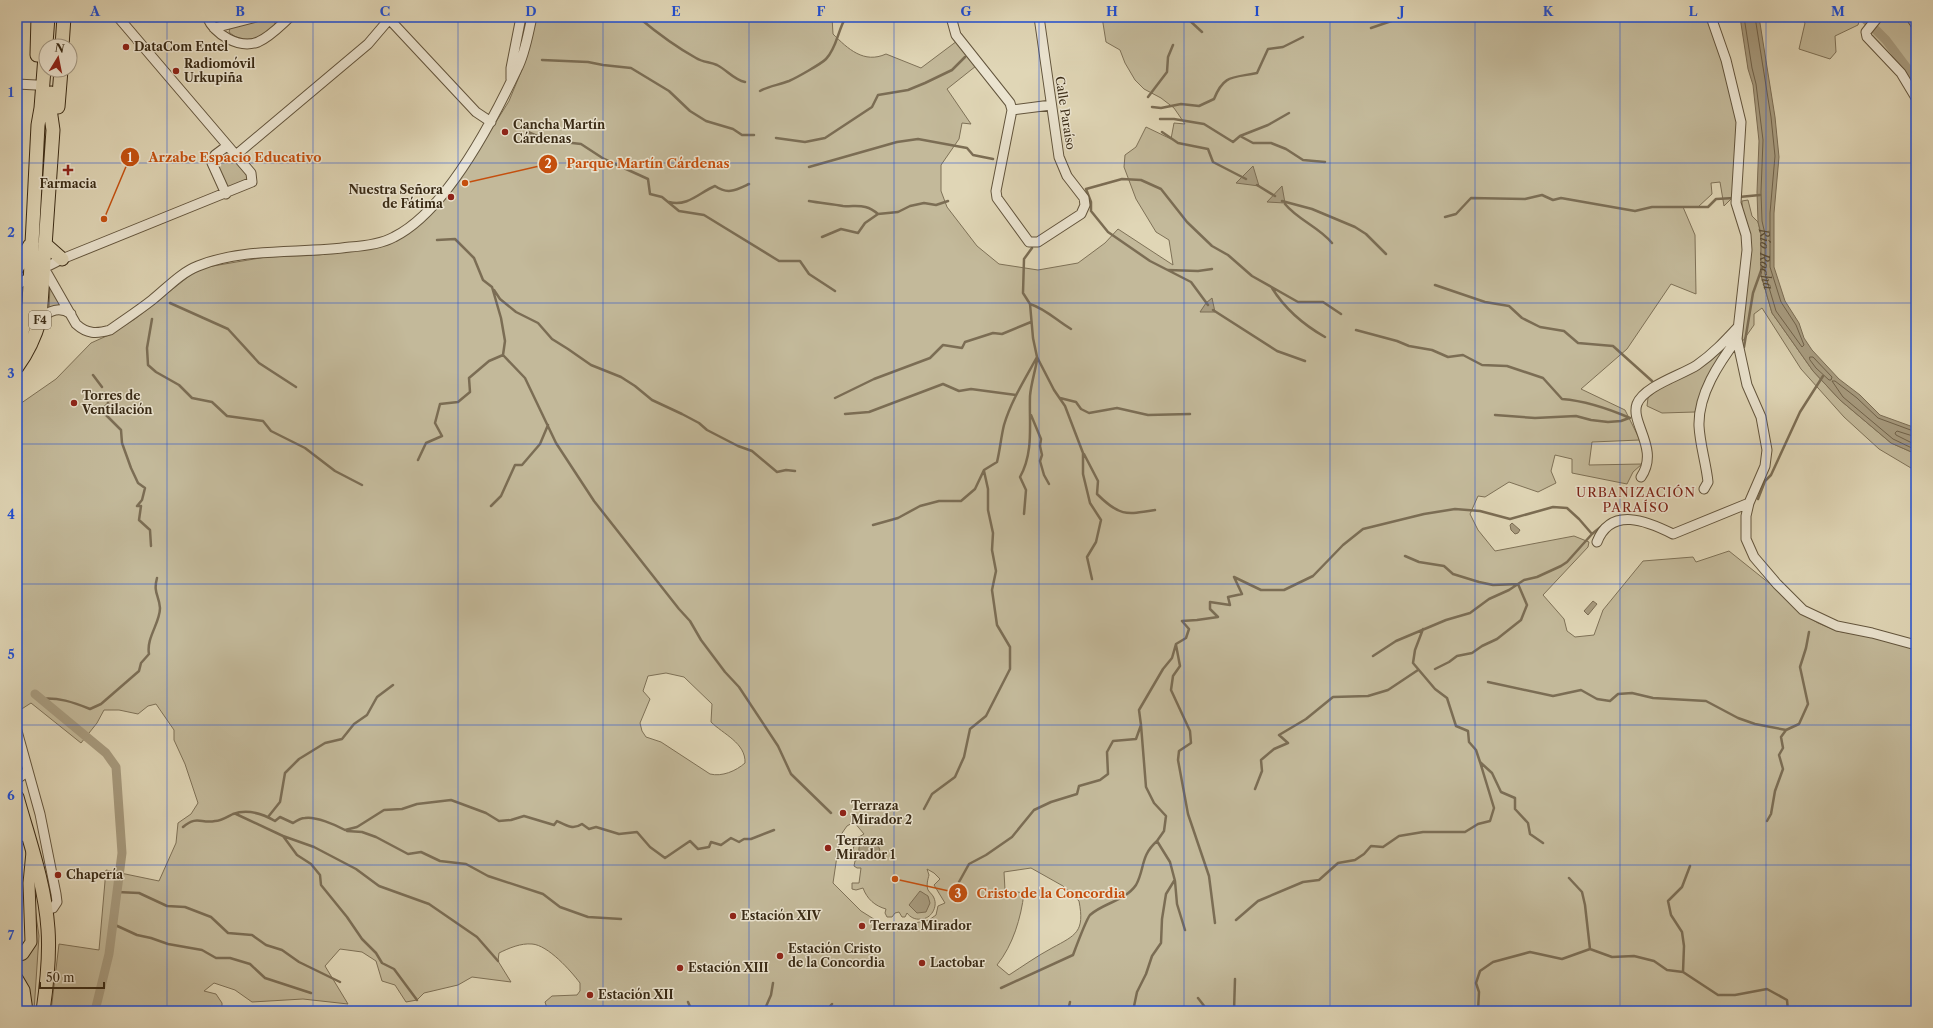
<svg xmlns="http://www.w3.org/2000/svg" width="1933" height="1028" font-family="'Libre Caslon Text',serif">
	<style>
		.green { fill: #c3b99a; stroke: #7e7157; fill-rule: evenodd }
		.water { fill: #a79b7f; stroke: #7b6d54 }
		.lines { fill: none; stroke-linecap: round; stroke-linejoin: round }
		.shore { stroke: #70624a; stroke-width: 1 }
		.stream { stroke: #7b6d54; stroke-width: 2.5 }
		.canal { stroke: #a79b7f; stroke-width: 9 }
		.minor-casing { stroke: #62543c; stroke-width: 11 }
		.major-casing { stroke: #382914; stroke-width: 13 }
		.highway-casing { stroke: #382914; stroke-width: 15 }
		.minor { stroke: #ebe4d0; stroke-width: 9 }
		.major { stroke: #e0d6b6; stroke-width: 11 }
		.highway { stroke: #e0d6b6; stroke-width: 13 }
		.grid { fill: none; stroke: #1d4ed8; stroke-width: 1; stroke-opacity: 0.55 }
		.poi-dot { fill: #8f2418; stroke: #ebe4d0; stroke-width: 1.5 }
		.labels { text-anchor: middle; stroke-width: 3; stroke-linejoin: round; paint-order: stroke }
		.shield { fill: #ebe4d0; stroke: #6e614c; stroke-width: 1 }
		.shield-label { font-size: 11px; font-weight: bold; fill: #382914 }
		.poi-label { font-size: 12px; font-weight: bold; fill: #382914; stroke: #ebe4d0; text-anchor: start }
		.street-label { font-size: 12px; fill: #382914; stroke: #ebe4d0 }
		.water-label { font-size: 13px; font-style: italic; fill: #594b34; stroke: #ebe4d0 }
		.neighbourhood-label { font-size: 13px; letter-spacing: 1px; fill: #7a1f14; stroke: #ebe4d0 }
		.leader { fill: none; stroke: #c54f0e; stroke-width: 1.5 }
		.callout-dot { fill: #c54f0e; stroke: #ebe4d0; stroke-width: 1.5 }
		.mark-label { font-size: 12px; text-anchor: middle; font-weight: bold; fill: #fff }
		.callout-label { font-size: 13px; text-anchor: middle; font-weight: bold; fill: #c54f0e; stroke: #ebe4d0; stroke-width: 3; stroke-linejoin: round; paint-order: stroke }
		.neatline { fill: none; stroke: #1d4ed8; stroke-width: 1.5 }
		.grid-label { font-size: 13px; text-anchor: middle; font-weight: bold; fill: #1d4ed8 }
	</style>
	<rect width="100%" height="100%" fill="#e0d6b6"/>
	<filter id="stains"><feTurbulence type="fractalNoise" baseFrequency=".005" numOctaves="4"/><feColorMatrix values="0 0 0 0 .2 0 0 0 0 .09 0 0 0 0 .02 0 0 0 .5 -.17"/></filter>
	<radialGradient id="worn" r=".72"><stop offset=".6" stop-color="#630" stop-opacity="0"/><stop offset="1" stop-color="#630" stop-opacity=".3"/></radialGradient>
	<path class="green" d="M 269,17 L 275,18 L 275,24 C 263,38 244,46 229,32 L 230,28 Z
		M 535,17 L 832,17 L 833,34 C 848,49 864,64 886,54 L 921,68 L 957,41 L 976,66 L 947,89 L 971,124 L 962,123 L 959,139 L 941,165 L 941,191 L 947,207 L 977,246 L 999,264 L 1038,270 L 1078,263 L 1105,243 L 1118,229 L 1173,265 L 1169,240 L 1156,232 L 1136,199 L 1124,167 L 1125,155 L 1136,147 L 1146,127 L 1171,139 L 1174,123 L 1185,124 L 1174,108 L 1161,98 L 1144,89 L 1135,80 L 1125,63 L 1120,50 L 1106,42 L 1102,17 L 1707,17 L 1723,61 L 1739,127 L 1733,197 L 1724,206 L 1720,182 L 1711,183 L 1712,194 L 1698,207 L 1683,207 L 1695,235 L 1696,294 L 1671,284 L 1627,349 L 1581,389 L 1625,410 L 1640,440 L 1592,442 L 1589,465 L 1642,464 L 1633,472 L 1627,484 L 1572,473 L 1572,459 L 1555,455 L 1551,471 L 1556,483 L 1538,492 L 1509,482 L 1485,497 L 1478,496 L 1470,514 L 1478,530 L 1495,551 L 1574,536 L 1589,542 L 1588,547 L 1543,595 L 1564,619 L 1567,631 L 1575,637 L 1594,635 L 1603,610 L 1643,561 L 1693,557 L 1696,562 L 1729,551 L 1769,583 L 1797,610 L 1818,623 L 1837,631 L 1873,637 L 1916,649 L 1916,1011 L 548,1011 L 545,1002 L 552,996 L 577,995 L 580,991 L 580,983 C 571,971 548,945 532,944 C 521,943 509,948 499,953 L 498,961 L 511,982 L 472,977 L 458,985 L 424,993 L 417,1000 L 406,1002 L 395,985 L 382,981 L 376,961 L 362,952 L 340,949 L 325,966 L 348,1004 L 303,999 L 252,1002 L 235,990 L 214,983 L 204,991 L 216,994 L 222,1003 L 222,1011 L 51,1011 L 59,944 L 99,950 L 106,870 L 159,881 L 176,843 L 178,823 L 191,814 L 198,803 L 185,764 L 174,740 L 174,730 L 156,704 L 148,706 L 138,714 L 119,710 L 104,710 L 97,723 L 81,743 L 31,703 L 17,712 L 17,406 L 56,379 L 91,343 L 111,334 L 135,319 L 193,273 L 207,267 L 266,257 L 319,255 L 377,247 L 390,244 L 408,233 L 428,217 L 481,146 L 509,101 L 523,67 ZM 666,673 L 684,677 L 712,704 L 711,722 C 723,734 746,743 745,763 C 736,771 722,777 710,774 L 661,742 L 646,737 L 642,731 L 640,723 L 650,699 L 643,691 L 648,676 ZM 854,822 L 864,834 L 857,838 L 853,849 L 859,859 L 855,861 L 854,866 L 857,868 L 861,868 L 859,883 L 852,883 L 852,889 L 856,890 L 863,888 C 867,899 875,906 886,909 L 885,913 L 887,917 L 892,917 L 895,913 L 899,912 L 902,917 L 905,917 L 907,913 C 910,917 915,920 921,919 C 931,919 938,907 934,898 C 933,895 930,893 928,890 C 926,885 928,879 929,875 L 927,869 L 934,873 L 940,879 L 934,885 L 945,903 L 938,906 L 936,915 L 929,920 L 896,927 L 885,926 L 861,911 L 833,883 L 840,836 L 847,826 ZM 1031,868 L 1063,886 L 1079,901 C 1085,932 1076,935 1052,948 C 1037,956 1023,966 1009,975 L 997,965 C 1013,945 1021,918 1024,893 L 1005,890 L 1004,872 Z
		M 1800,17 L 1860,17 L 1860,18 L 1858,25 L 1835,36 L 1836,52 L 1830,59 L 1799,49 L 1805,23 Z
		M 1883,17 L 1905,17 L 1916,34 L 1916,88 L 1904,68 L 1871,35 L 1871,31 Z
		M 224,155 C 233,155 246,170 247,179 L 229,188 L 228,187 L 216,164 L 218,159 Z
		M 1748,200 L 1752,216 L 1758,222 L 1761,234 L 1761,275 L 1772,313 L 1813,371 L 1840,400 L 1891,443 L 1916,454 L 1916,471 L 1879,449 L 1844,417 L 1801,369 L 1762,308 L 1754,314 L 1754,325 L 1742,342 L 1744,308 L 1742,201 Z
		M 50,287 L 63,305 L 49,307 Z
		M 1727,345 L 1705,381 L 1695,412 L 1662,413 L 1647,406 L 1648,398 L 1656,391 L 1700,366 L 1716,356 Z
		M 32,888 L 39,936 L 34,1011 L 30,1011 L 28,988 L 17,971 L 17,960 L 25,956 Z"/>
	<path class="water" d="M 1740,17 L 1759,17 L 1775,117 L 1779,157 L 1774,213 L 1774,267 L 1785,301 L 1799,323 L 1804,338 L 1812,350 L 1839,379 L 1860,395 L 1880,415 L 1916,428 L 1916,454 L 1891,443 L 1840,400 L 1813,371 L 1772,313 L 1761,275 L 1761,234 L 1758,222 L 1757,192 L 1759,141 L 1753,85 L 1748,69 Z
		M 1253,166 L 1259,186 L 1236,183 Z
		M 1282,186 L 1285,203 L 1267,202 Z
		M 1212,298 L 1215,312 L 1200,312 L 1206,303 Z
		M 1512,523 L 1520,530 L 1518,533 L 1515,534 L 1511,530 L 1510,525 Z
		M 1593,601 L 1597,604 L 1588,615 L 1584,611 Z
		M 867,839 L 876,841 L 880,850 L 868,860 L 860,855 C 857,848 860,842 867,839 Z
		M 920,891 L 928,896 L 930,903 L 926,912 L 917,913 L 909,905 Z"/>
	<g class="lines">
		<g class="shore">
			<path id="s1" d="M 1744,17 L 1752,68 L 1756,84 L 1763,140 L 1761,192 L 1762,221 L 1765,234 L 1765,274 L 1776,311 L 1802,347 L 1804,345 L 1796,325 L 1781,302 L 1770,267 L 1770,213 L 1775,156 L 1771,117 L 1755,17"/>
			<path d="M 1810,357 L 1813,357 L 1832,377 L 1831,380 L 1829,380 L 1816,368 L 1810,360 Z"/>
			<path d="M 1916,432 L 1878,418 L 1857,398 L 1835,381 L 1832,381 L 1843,397 L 1893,439 L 1916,450"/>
			<path d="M 1916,437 L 1897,431 L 1895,433 L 1896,435 L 1916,445"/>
		</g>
		<path class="stream" d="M 638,17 C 656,32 676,47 696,58 C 702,62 710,62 717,65 C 727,70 734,80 745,82
			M 1183,17 L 1188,19 L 1202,32
			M 1371,28 L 1403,17
			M 542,60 L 588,62 L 603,65 L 631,68 L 669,91 L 690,111 L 706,121 L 733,129 L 742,135 L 754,135
			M 760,91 C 769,86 779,85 789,81 C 796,78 821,64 826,59 C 837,48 838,29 846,17
			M 1148,97 L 1167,72 L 1168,57 L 1173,45
			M 1152,107 L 1161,108 L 1181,104 L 1199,106 L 1214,99 C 1224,74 1233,78 1257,73 L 1268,49 L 1283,47 L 1303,37
			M 1160,119 L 1174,119 L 1204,124 L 1233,142 L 1240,136 L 1253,143 L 1271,143 L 1286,149 L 1303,160 L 1325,162
			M 528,132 L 546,140 L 581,144 L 604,159 L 648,179 L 650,194 L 662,197 L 679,211 L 704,215 L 779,261 L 800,261 L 809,274 L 835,291
			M 1162,132 L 1178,143 L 1208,149 L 1213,162 L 1246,179
			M 1240,136 L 1268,125 L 1289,113
			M 776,138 L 805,142 L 825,138 L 872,107 L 878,95 L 908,90 L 925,83 L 952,70 L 965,57
			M 809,167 L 897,142 L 918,139 L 967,148 L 973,155 L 993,159
			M 1257,185 L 1275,196
			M 1739,197 L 1760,195
			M 809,201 C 820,203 832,204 843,206 C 857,207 866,203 878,214 L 898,212 L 910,206 L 924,203 L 936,205 L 948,201
			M 1282,201 L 1312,209 L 1355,227 L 1366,234 L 1386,254
			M 669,202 C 688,207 700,192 715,186 C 728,195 736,190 749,184
			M 1285,204 C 1298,220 1319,227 1332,243
			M 1445,217 L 1456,214 L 1471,198 L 1525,199 L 1542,195 L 1553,200 L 1561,198 L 1635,211 L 1652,207 L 1708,207 L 1716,199 L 1734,198
			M 822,237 L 841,229 L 858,233 L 865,223 L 878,214
			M 437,240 L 455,239 L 474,258 L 483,280 L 492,287 L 501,318 L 505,341 L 503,355 L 525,378 L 556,443 L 594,501 L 679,609 L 690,621 L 701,640 L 725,672 L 739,687 L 778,746 L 791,774 L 831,813
			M 1168,270 L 1198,271 L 1212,269
			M 1435,285 L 1485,302 L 1509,306 L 1522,318 L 1540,327 L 1564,331 L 1578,343 L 1613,346 L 1652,381
			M 1272,288 C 1285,309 1304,325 1325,337
			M 494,290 L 500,299 L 516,312 L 538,323 L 552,339 L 568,349 L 591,365 L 621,377 L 635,386 L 652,400 L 682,414 L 699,423 L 707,430 L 738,446 L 752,451 L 777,472 L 786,470 L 795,471
			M 170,303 L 228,329 L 259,363 L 296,387
			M 1030,304 C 1046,309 1057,321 1071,329
			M 1208,305 L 1191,282 L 1150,261 L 1108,232 L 1091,211 L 1091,202 L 1086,189 L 1122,179 L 1141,180 L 1161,189 L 1187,222 L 1212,246 L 1228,255 L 1252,276 L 1298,302 L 1323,302 L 1341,314
			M 1213,310 L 1277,351 L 1305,361
			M 152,319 L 147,348 L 148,365 L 156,372 L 179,385 L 192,398 L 212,402 L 227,416 L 263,421 L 271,431 L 305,448 L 335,471 L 362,485
			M 1356,330 L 1397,341 L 1409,346 L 1432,350 L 1448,357 L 1463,355 L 1482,365 L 1507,366 L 1543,378 L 1562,399 C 1586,401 1607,408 1630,418
			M 1744,347 L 1753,293 L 1762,268
			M 1037,357 L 1054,390 L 1065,406 L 1083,453 L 1083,474 L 1090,503 L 1101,520 L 1096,542 L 1087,557 L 1092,579
			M 93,375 L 102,387
			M 105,393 L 108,397 L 108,404 L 101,410 L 121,430 L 122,443 L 131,468 L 138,483 L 145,488 L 142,500 L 137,506 L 141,506 L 139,520 L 150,530 L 151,546
			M 835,398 L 874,379 L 930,358 L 943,345 L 962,348 L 965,342 L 993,333 L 1002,334 L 1031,322
			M 1060,398 L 1076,402 L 1081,409 L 1089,413 L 1117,408 L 1148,415 L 1190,414
			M 845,414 L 869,412 L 943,384 L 959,391 L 971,389 L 1016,395
			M 1031,415 L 1041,439 L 1040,446 L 1042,455 L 1040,461 L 1044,475 L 1049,484
			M 1495,415 L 1535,418 L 1576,416 L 1591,420 L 1608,422 L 1621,421 L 1629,418
			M 1084,454 L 1098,481 L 1097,494 C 1119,516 1125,515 1155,510
			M 418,460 L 426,443 L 442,436 L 435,423 L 440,404 L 458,402 L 470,392 L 469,378 L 489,361 L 503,355
			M 1758,499 L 1765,481 L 1771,475 L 1800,412 L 1823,376
			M 491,506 L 501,496 L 515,465 L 522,465 L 540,444 L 548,425
			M 1024,514 L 1026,490 L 1020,477 C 1034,452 1029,424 1030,396 C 1031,384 1035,372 1037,360
			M 873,525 L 898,518 L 920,506 L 939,501 L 961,501 L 975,489 L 984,470 L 997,462 C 1000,450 1001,437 1004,425 C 1011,401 1025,379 1037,357 L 1033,338 L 1030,304 L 1023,293 L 1024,259 L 1032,248
			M 1405,556 L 1419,562 L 1444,566 L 1453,574 L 1479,582 L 1493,585 L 1518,584 L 1527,605 L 1521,620 L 1497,639 L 1482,646 L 1472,653 L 1457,656 L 1449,662 L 1435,669
			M 1423,629 L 1415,650 L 1413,663 L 1435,689 L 1447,698 L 1456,726 L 1468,731 L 1469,742 L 1476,750 L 1480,762 L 1492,773 L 1501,792 L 1515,798 L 1515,809 L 1528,823 L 1530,834 L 1543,843
			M 1176,645 L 1180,666 L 1173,676 L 1171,690 L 1190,731 L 1191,743 L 1179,751 L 1178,760 L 1188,814 L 1209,876 L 1215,923
			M 1373,656 L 1396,641 L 1446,620 L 1470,613 L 1489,599 L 1509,590 L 1524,580 L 1537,577 L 1561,566 L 1567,562 L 1592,534 L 1603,525
			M 1488,682 L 1553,696 L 1581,690 L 1597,699 L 1610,701 L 1618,694 L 1632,693 L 1653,698 L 1706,701 L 1738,718 L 1755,724 L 1786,730
			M 40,699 C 58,697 73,702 90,709 L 101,704 L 139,671 L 141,663 L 149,654 C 146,638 160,623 160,608 C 159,595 153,593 157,578
			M 1141,725 L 1146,787 L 1154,803 L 1166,816 L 1164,831 L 1157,841 L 1170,862 L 1175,881 L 1177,904 L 1185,930
			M 1255,789 L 1262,771 L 1261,760 L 1274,749 L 1288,743 L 1279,735 L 1306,719 L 1333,697 L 1368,696 L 1388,690 L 1418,670
			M 924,809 L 932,794 L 955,777 L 964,757 L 970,729 L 986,716 L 1010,669 L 1010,647 L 997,625 L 992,590 L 996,571 L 992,550 L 993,533 L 988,510 L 988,489 L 984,471
			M 236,814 L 283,836 L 297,855 L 311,864 L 320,875 L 321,885 L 347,917 L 362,939 L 376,953 L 382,963 L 394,969 L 417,1000
			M 268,817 L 280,802 L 285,773 L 299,759 L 325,743 L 342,739 L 354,724 L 367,715 L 377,697 L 393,685
			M 1767,821 L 1771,814 L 1775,791 L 1783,769 L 1779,755 L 1783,748 L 1781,737 L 1786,730 L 1799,724 L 1808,704 L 1800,667 L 1806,648 L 1809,632
			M 183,827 C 197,815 201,824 215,821 C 221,821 227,817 233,814 C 247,809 263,814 275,821 L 280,817 L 293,823 C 296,821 301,818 305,818 C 315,816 336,825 345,830 L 357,827 L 384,810 L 402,809 L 417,804 L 451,800 L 486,813 L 499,821 L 511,820 L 524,816 L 554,825 L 557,821 C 567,826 573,830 582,824 L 589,829 L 596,827 L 619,834 L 637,832 L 650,847 L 665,858 L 690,841 L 698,849 L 709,847 L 711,842 L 721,845 L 731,838 L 739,842 L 744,839 L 751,839 L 774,830
			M 347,831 L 362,832 L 376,837 L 408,854 L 421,852 L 440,861 L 466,864 L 488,876 L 543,894 L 560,907 L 588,917 L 621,919
			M 283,836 L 314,847 L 356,869 L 379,886 L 429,904 L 477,937 L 498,961
			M 1569,878 L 1582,892 L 1585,905 L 1590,949
			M 959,882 L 969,864 L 986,855 L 1012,837 L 1034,810 L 1051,802 L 1077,794 L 1079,786 L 1100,780 L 1108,774 L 1107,752 L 1113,741 L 1136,739 L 1141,725 L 1139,710 L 1163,669 L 1172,658 L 1176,644 L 1186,638 L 1189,629 L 1182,621 L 1197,620 L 1218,617 L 1210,609 L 1210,602 L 1230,605 L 1228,597 L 1242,594 L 1234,577 L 1261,590 L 1284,590 L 1313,576 L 1343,545 L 1363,529 L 1424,514 L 1455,509 L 1480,511 L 1510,519 L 1553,507 L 1567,508 L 1579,519 L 1592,534
			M 117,892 L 139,893 L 167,906 L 185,907 L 211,917 L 228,933 L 252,935 L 266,945 L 282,950 L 299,962 L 340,982
			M 1236,920 L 1258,901 L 1303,882 L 1319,880 L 1338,863 L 1355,860 L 1364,854 L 1371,846 L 1383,847 L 1399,836 L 1423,832 L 1465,832 L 1478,824 L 1490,821 L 1494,808 L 1480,762
			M 113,924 L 137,935 L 151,938 L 168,944 L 202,950 L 216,958 L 230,958 L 250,964 L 265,978 L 311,993
			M 1683,972 L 1684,946 L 1682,932 L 1671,915 L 1668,901 L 1682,887 L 1690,866
			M 1001,988 L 1073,955 C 1076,947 1086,920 1090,915 C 1103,903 1125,901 1136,885 C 1145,869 1140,856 1157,841
			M 1198,998 L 1208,1011
			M 688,1002 L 692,1011
			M 764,1011 L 771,995 L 773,983
			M 826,1011 L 832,1004
			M 1068,1011 L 1070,1002
			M 1133,1011 L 1137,992 L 1146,974 L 1152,956 L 1161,943 L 1162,919 L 1166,894 L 1174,881
			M 1234,1011 L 1235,979
			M 1478,1011 L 1479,992 L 1476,983 L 1480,971 L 1493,962 L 1530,952 L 1562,959 L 1590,949 L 1612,957 L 1634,956 L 1654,961 L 1667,970 L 1683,972 L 1718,995 L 1735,995 L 1767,989 L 1787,1000 L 1788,1011"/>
		<path class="canal" d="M 1863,17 L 1886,40 L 1916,80
			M 35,694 L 106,753 L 116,767 L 122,853 L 109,954 L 95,1011"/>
		<defs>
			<path id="minor" d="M 207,17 C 215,35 239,49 258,42 C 270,37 281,25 290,17
				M 951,17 L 956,35 L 1010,103 L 1012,110 L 996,191 L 997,198 L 1029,242 L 1038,242 L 1081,214 L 1085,205 L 1084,198 L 1067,176 L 1059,157 L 1039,17
				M 1711,17 L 1726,60 L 1741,122 L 1736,203 L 1746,235 L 1747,250 L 1737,339 L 1747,385 L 1761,417 L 1767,450 L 1765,466 L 1749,503 L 1746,516 L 1746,539 L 1754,557 L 1777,584 L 1803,610 L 1837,626 L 1872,633 L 1916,645
				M 1878,17 L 1866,32 L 1867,37 L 1901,73 L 1916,98
				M 1911,17 L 1916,25
				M 390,20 L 476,112 L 491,122
				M 214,28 L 256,17
				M 511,79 L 511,68 L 521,17
				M 17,84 L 36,85
				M 1012,110 L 1051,105
				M 236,155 L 368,44 L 391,17
				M 226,194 L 212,163 L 215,155 L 227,146
				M 44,268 L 76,324 C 87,334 96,334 110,330 C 124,320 138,311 152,300 C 166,289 180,273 198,266 C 244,247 301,254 350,247 C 365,246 381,244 394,237 C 446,211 493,120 517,69 C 525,54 528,34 532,17
				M 17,285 L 44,268 L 62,259 L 252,182 L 251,173 L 118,17
				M 40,319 C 50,310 60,306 71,314
				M 1641,477 C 1660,449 1630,423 1637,404 C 1644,386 1682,375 1697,365 C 1713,354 1725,341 1738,327
				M 1704,489 L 1708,482 C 1706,463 1700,445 1699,426 C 1698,394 1719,363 1737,339
				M 1597,542 C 1611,506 1647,521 1673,534 L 1749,503
				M 17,731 L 40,814 L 56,894 L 57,902 L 53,908 L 46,910
				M 17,779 L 28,771
				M 17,838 L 27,834"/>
			<path id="major" d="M 17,956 L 23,954 L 31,942 L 29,883 L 32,852
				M 17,978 L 24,990 L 27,1011"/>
			<path id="highway" d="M 62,46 L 64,17
				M 37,55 L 38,17
				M 58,107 L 61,70
				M 45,244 L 62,259
				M 17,268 L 30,245
				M 17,345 L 26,320 L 29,303 L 38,125 L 41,108 L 48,17
				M 17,367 C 28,352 35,337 40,319 L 53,130 L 50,109 L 51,93
				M 17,797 C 29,840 45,884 48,929 C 50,956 47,983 43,1011"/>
		</defs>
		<use href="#minor" class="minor-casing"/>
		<use href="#major" class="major-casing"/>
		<use href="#highway" class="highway-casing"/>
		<use href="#minor" class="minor"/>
		<use href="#major" class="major"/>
		<use href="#highway" class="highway"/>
	</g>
	<path class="grid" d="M 167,17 L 167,1011M 313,17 L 313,1011M 458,17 L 458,1011M 603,17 L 603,1011M 749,17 L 749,1011M 894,17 L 894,1011M 1039,17 L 1039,1011M 1184,17 L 1184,1011M 1330,17 L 1330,1011M 1475,17 L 1475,1011M 1620,17 L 1620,1011M 1766,17 L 1766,1011M 17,163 L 1916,163M 17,303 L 1916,303M 17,444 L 1916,444M 17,584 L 1916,584M 17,725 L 1916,725M 17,865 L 1916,865"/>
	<g class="poi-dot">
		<circle cx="126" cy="47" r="4"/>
		<circle cx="176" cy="71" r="4"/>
		<circle cx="505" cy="132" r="4"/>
		<path d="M66 164h4v4h4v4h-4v4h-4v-4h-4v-4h4z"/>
		<circle cx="451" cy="197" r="4"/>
		<circle cx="74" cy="403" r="4"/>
		<circle cx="843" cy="813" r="4"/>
		<circle cx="828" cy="848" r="4"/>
		<circle cx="58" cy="875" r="4"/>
		<circle cx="733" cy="916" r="4"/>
		<circle cx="862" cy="926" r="4"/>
		<circle cx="780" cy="956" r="4"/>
		<circle cx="922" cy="963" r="4"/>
		<circle cx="680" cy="968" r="4"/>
		<circle cx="590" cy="995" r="4"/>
	</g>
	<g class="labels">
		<rect class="shield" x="29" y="311" width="22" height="18" rx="3"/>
		<g class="shield-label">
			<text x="40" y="324">F4</text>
		</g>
		<g class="poi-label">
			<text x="134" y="51">DataCom Entel</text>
			<text x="184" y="68">Radiomóvil<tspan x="184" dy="14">Urkupiña</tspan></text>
			<text x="513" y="129">Cancha Martín<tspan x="513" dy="14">Cárdenas</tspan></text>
			<text x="68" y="188" text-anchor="middle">Farmacia</text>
			<text x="443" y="194" text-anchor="end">Nuestra Señora<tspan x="443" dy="14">de Fátima</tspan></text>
			<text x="82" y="400">Torres de<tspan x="82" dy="14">Ventilación</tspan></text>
			<text x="851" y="810">Terraza<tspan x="851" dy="14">Mirador 2</tspan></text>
			<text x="836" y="845">Terraza<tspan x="836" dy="14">Mirador 1</tspan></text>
			<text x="66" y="879">Chapería</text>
			<text x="741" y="920">Estación XIV</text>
			<text x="870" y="930">Terraza Mirador</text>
			<text x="788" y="953">Estación Cristo<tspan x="788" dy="14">de la Concordia</tspan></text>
			<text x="930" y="967">Lactobar</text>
			<text x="688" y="972">Estación XIII</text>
			<text x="598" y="999">Estación XII</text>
		</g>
		<g class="street-label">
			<text transform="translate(1065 113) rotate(81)" y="4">Calle Paraíso</text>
		</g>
		<g class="water-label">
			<text dy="5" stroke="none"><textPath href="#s1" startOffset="244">Río Rocha</textPath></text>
		</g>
		<g class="neighbourhood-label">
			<text x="1636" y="497">URBANIZACIÓN<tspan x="1636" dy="15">PARAÍSO</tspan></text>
		</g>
	</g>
	<path class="leader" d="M104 219L130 157M465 183L548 164M895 879L958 893"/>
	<g class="callout-dot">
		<circle cx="104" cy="219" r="4"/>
		<circle cx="465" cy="183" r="4"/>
		<circle cx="895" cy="879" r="4"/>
		<circle cx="130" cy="157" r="10"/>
		<circle cx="548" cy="164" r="10"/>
		<circle cx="958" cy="893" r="10"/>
	</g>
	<g class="mark-label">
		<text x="130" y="162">1</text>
		<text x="548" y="168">2</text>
		<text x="958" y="898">3</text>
	</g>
	<g class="callout-label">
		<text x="235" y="162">Arzabe Espacio Educativo</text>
		<text x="648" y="168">Parque Martín Cárdenas</text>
		<text x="1051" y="898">Cristo de la Concordia</text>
	</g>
	<rect width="1933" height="1028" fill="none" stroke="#e0d6b6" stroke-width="44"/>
	<g transform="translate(58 58) rotate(10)"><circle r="19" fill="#ebe4d0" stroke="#a39985"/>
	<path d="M0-3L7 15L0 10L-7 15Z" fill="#8f2418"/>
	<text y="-6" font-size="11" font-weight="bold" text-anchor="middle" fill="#382914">N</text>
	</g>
	<path d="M40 982v6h64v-6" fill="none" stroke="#382914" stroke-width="2"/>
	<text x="46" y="982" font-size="12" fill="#382914" stroke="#ebe4d0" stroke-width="3" paint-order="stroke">50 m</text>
	<rect x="22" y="22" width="1889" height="984" class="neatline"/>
	<g class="grid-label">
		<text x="95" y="16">A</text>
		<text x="240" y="16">B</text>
		<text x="385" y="16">C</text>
		<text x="531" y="16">D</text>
		<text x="676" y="16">E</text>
		<text x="821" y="16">F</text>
		<text x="966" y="16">G</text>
		<text x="1112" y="16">H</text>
		<text x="1257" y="16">I</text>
		<text x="1402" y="16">J</text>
		<text x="1548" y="16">K</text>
		<text x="1693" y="16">L</text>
		<text x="1838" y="16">M</text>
		<text x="11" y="97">1</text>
		<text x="11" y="237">2</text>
		<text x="11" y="378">3</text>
		<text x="11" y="519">4</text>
		<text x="11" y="659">5</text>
		<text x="11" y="800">6</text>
		<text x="11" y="940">7</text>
	</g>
	<rect width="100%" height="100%" filter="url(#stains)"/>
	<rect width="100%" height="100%" fill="url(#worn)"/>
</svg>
